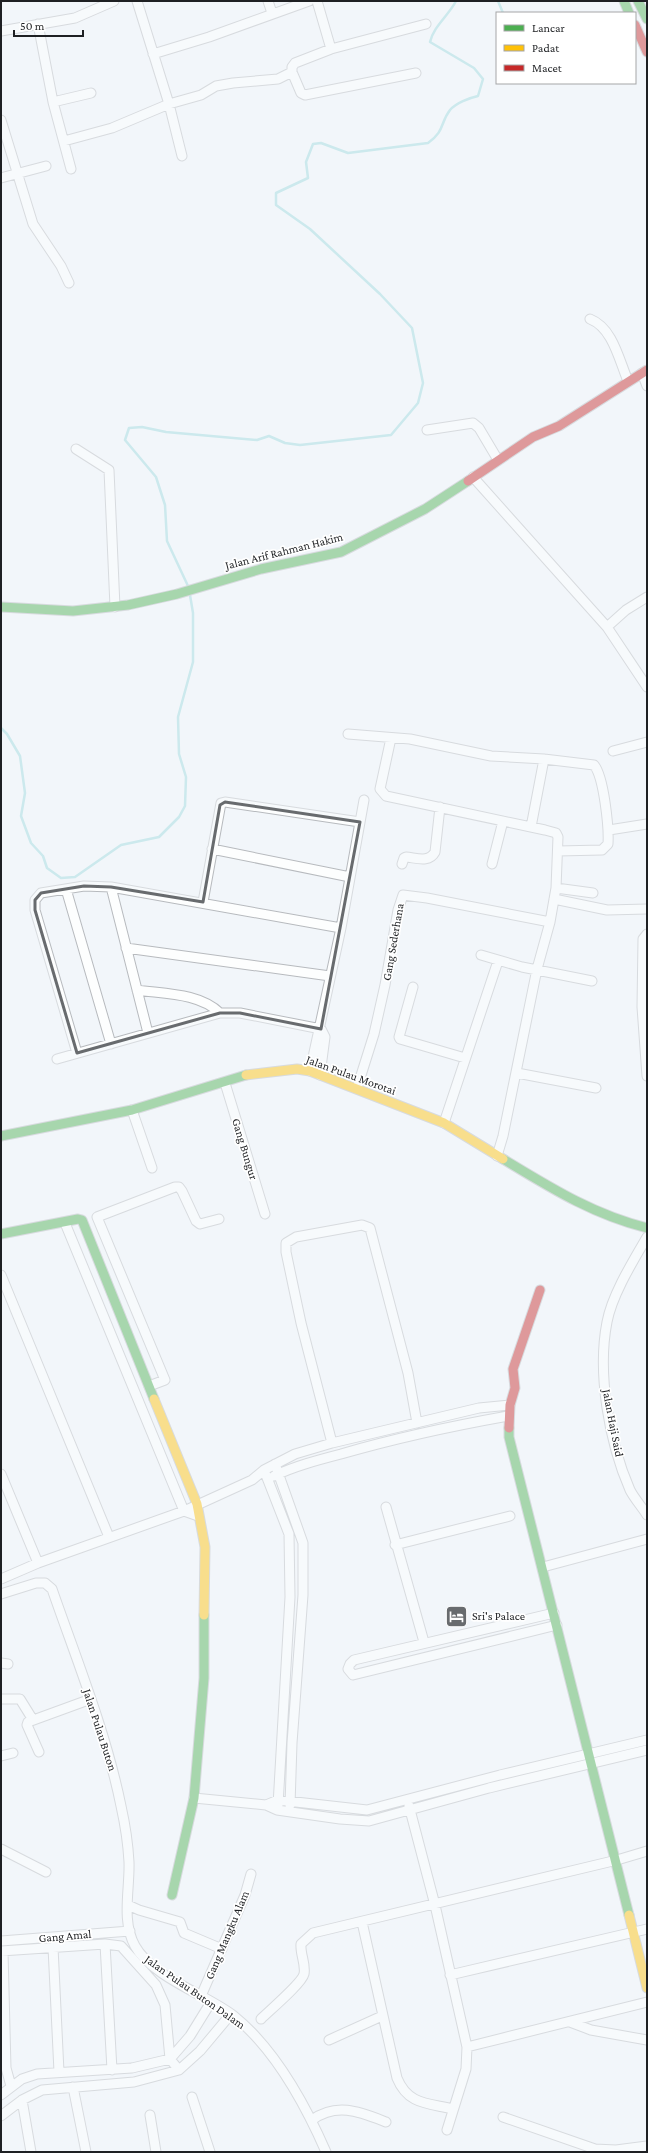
<svg xmlns="http://www.w3.org/2000/svg" width="648" height="2153" font-family="'Crimson Pro',serif">
	<style>
		.lines { fill: none; stroke-linecap: round; stroke-linejoin: round }
		.stream { stroke: #9dd9dd; stroke-width: 2.5 }
		.street-casing { stroke: #b7babe; stroke-width: 11 }
		.fast-casing { stroke: #b7babe; stroke-width: 11 }
		.slow-casing { stroke: #b7babe; stroke-width: 11 }
		.jam-casing { stroke: #b7babe; stroke-width: 11 }
		.street { stroke: #fdfefe; stroke-width: 9 }
		.fast { stroke: #4caf50; stroke-width: 9 }
		.slow { stroke: #ffc107; stroke-width: 9 }
		.jam { stroke: #c62828; stroke-width: 9 }
		.marked { fill: none; stroke: #686b6e; stroke-width: 3; stroke-linejoin: round }
		.labels { text-anchor: middle; stroke-width: 3.5; stroke-linejoin: round; paint-order: stroke }
		.street-label { font-size: 12px; fill: #1e2023; stroke: #fff }
		.poi-label { font-size: 12px; fill: #1e2023; stroke: #fff; text-anchor: start }
	</style>
	<rect width="100%" height="100%" fill="#f2f6fa"/>
	<g class="lines">
		<path class="stream" d="M 498,1 L 503,13
			M 188,586 L 167,541 L 165,505 L 156,477 L 125,440 L 129,428 L 142,427 L 166,432 L 257,440 L 269,436 L 285,443 L 300,445 L 391,435 L 418,403 L 423,383 L 412,328 L 380,294 L 310,229 L 276,205 L 276,193 L 308,178 L 306,162 L 313,144 L 321,143 L 348,153 L 428,143 C 445,131 440,123 450,110 C 456,103 469,98 478,96 L 483,79 L 474,68 L 430,42 C 433,27 449,15 456,1
			M 1,728 L 7,734 L 20,756 L 25,793 L 21,816 L 31,843 L 43,856 L 47,868 L 61,878 L 75,877 L 121,845 L 159,837 L 179,817 L 185,806 L 186,777 L 179,754 L 178,717 L 193,662 L 193,613 L 190,595"/>
		<defs>
			<path id="street" d="M 137,1 L 169,104 L 182,156
				M 268,1 L 272,13
				M 317,1 L 331,49
				M 38,24 L 53,102 L 71,169
				M 1,31 L 75,18 L 114,1
				M 153,54 L 209,37 L 309,1
				M 292,72 L 301,93 L 305,95 L 416,73
				M 53,102 L 91,93
				M 1,120 L 33,224 L 61,266 L 69,283
				M 64,141 L 112,128 L 169,104 L 201,95 L 216,86 L 233,83 L 278,79 L 292,72 L 292,67 L 295,63 L 331,49 L 426,24
				M 1,178 L 46,166
				M 590,319 C 613,328 619,360 628,381
				M 642,373 L 647,386
				M 427,430 L 473,423 L 479,428 L 498,460
				M 76,449 L 109,470 L 115,607
				M 473,477 L 607,627 L 647,687
				M 607,627 L 626,610 L 647,597
				M 348,734 L 410,739 L 491,756 L 544,759 L 594,765 C 604,777 609,828 608,844 L 602,850 L 558,851
				M 391,738 L 380,789 L 386,796 L 545,830 L 556,833 L 558,837 L 556,888 L 550,922 L 537,969 L 503,1136 L 497,1156
				M 613,751 L 647,742
				M 531,827 L 544,759
				M 609,830 L 647,824
				M 212,849 L 350,877
				M 402,864 L 404,858 L 406,857 C 417,858 429,863 435,852 L 440,807
				M 492,864 L 503,821
				M 111,887 L 148,1033
				M 556,888 L 593,893
				M 66,889 L 111,1044
				M 554,899 L 607,910 L 647,909
				M 203,902 L 221,803 L 225,802 L 360,822
				M 647,934 L 643,939 L 642,1007 L 647,1076
				M 126,948 L 330,976
				M 481,955 L 522,967 L 592,981
				M 413,987 L 399,1037 L 400,1039 L 465,1058
				M 137,990 C 165,994 199,993 220,1013
				M 77,1053 L 35,910 L 35,900 L 41,893 L 84,886 L 111,887 L 341,928
				M 57,1059 L 220,1013 L 240,1013 L 321,1029 L 325,1037 L 320,1075
				M 310,1071 L 341,928 L 364,800
				M 517,1073 L 596,1088
				M 225,1083 L 265,1214
				M 357,1088 L 374,1034 L 385,985 L 398,910 L 403,895 L 427,898 L 550,922
				M 132,1110 L 152,1168
				M 444,1123 L 498,961
				M 65,1223 L 184,1511 L 198,1516
				M 647,1237 C 633,1261 612,1295 607,1322 C 597,1373 609,1442 630,1490 C 634,1498 642,1507 647,1515
				M 1,1275 L 109,1537
				M 149,1386 L 165,1380 L 97,1217 L 175,1187 L 179,1187 L 182,1191 L 196,1221 L 200,1224 L 219,1219
				M 332,1443 L 301,1323 L 286,1252 L 286,1243 L 296,1237 L 362,1225 L 370,1228 L 408,1373 L 417,1423
				M 275,1464 L 303,1543 L 303,1595 L 292,1743 L 290,1805
				M 264,1470 L 289,1534 L 290,1597 L 278,1805
				M 1,1474 L 38,1563
				M 274,1476 C 295,1466 318,1460 341,1454 C 396,1438 452,1426 508,1416
				M 386,1507 L 424,1642
				M 395,1545 L 510,1516
				M 543,1567 L 647,1539
				M 1,1579 L 38,1563 L 184,1511 L 252,1480 L 264,1470 L 295,1454 L 332,1443 L 479,1408 L 510,1405
				M 1,1594 L 36,1583 L 45,1583 L 52,1589 C 77,1661 106,1732 121,1806 C 125,1824 128,1843 129,1862 C 130,1889 121,1921 135,1946 C 152,1977 207,1995 234,2016 C 276,2050 305,2104 326,2152
				M 554,1613 L 354,1660 L 350,1664 L 348,1669 L 353,1675 L 357,1674 L 557,1625
				M 1,1663 L 8,1664
				M 1,1699 L 20,1699 L 33,1720
				M 39,1752 L 27,1725 L 28,1722 L 91,1699
				M 1,1756 L 13,1753
				M 194,1798 L 266,1805 L 277,1810 L 340,1819 L 369,1821 L 489,1788 L 647,1750
				M 266,1805 L 278,1800 L 367,1810 L 500,1775 L 647,1740
				M 409,1806 L 435,1905 L 467,2047 L 466,2069 L 447,2130
				M 1,1849 L 46,1872
				M 128,1905 L 139,1910 L 180,1922 L 184,1933 L 222,1949
				M 362,1922 L 397,2078 C 408,2105 428,2103 453,2109
				M 1,1941 L 130,1931
				M 105,1944 L 112,2070
				M 53,1947 L 59,2072
				M 1,1951 L 105,1944 L 121,1946 L 156,1985 L 165,2005 L 170,2059 L 179,2070
				M 3,1951 L 6,2068 L 11,2086
				M 450,1975 L 647,1929
				M 201,1996 L 245,1895 L 251,1874
				M 261,2019 C 269,2011 302,1983 304,1974 C 306,1964 300,1954 301,1944 L 313,1933 L 617,1860 L 647,1851
				M 570,2022 L 591,2030 L 647,2040
				M 329,2040 L 382,2016
				M 467,2047 L 647,2002
				M 73,2087 L 86,2152
				M 1,2095 L 22,2079 L 37,2074 L 132,2068 L 170,2059 L 190,2036 L 211,2002
				M 192,2097 L 210,2152
				M 22,2100 L 31,2152
				M 150,2115 L 156,2152
				M 1,2116 L 22,2100 L 42,2090 L 134,2082 L 179,2070 L 200,2051 L 231,2014
				M 503,2117 L 595,2149 L 616,2150 L 647,2146
				M 312,2120 C 337,2102 360,2112 386,2122"/>
			<path id="fast" d="M 624,1 L 629,13
				M 638,1 L 647,19
				M 1,607 L 73,611 L 128,605 L 177,594 L 261,569 L 341,552 L 425,509 L 468,481
				M 1,1136 L 132,1110 L 246,1075
				M 503,1159 C 551,1188 592,1214 647,1228
				M 1,1234 L 78,1219 L 82,1220 L 154,1399
				M 509,1428 L 509,1437 L 629,1915
				M 172,1895 L 194,1798 L 204,1678 L 204,1615"/>
			<path id="slow" d="M 246,1075 L 297,1069 L 310,1071 L 444,1123 L 503,1159
				M 154,1399 L 197,1504 L 205,1547 L 204,1615
				M 629,1915 L 647,1988"/>
			<path id="jam" d="M 635,25 L 647,52
				M 468,481 L 533,437 L 559,426 L 647,370
				M 509,1428 L 510,1405 L 515,1388 L 513,1369 L 540,1290"/>
		</defs>
		<use href="#street" class="street-casing"/>
		<use href="#fast" class="fast-casing"/>
		<use href="#slow" class="slow-casing"/>
		<use href="#jam" class="jam-casing"/>
		<use href="#street" class="street"/>
		<use href="#fast" class="fast"/>
		<use href="#slow" class="slow"/>
		<use href="#jam" class="jam"/>
	</g>
	<path d="M0 0H648V2153H0ZM 225,802 L 360,822 L 321,1029 L 240,1013 L 220,1013 L 77,1053 L 35,910 L 35,900 L 41,893 L 84,886 L 111,887 L 203,902 L 220,805 Z" fill="#f2f6fa" fill-opacity=".55" fill-rule="evenodd"/>
	<path class="marked" d="M 225,802 L 360,822 L 321,1029 L 240,1013 L 220,1013 L 77,1053 L 35,910 L 35,900 L 41,893 L 84,886 L 111,887 L 203,902 L 220,805 Z"/>
	<defs>
		<symbol id="hotel-square" viewBox="-11 -11 22 22"><rect x="-9" y="-9" width="18" height="18" rx="4" fill="#686b6e" stroke="#fff"/><path d="M-6-4.5h1.5V1H6V5H4.5V3h-9V5H-6ZM-4 0a1.8 1.8 0 1 1 3.6 0ZM.5 0V-2.5h3Q6-2.5 6 0Z" fill="#fff"/></symbol>
	</defs>
	<g fill-rule="evenodd">
		<use href="#hotel-square" x="444" y="1604" width="25" height="25"/>
	</g>
	<g class="labels">
		<g class="street-label">
			<text transform="translate(284 551) rotate(-14)" y="4">Jalan Arif Rahman Hakim</text>
			<text transform="translate(393 942) rotate(-80)" y="4">Gang Sederhana</text>
			<text transform="translate(351 1075) rotate(20)" y="4">Jalan Pulau Morotai</text>
			<text transform="translate(245 1149) rotate(73)" y="4">Gang Bungur</text>
			<text transform="translate(613 1423) rotate(79)" y="4">Jalan Haji Said</text>
			<text transform="translate(100 1730) rotate(72)" y="4">Jalan Pulau Buton</text>
			<text transform="translate(227 1935) rotate(-67)" y="4">Gang Mangku Alam</text>
			<text transform="translate(65 1936) rotate(-5)" y="4">Gang Amal</text>
			<text transform="translate(195 1992) rotate(35)" y="4">Jalan Pulau Buton Dalam</text>
		</g>
		<g class="poi-label">
			<text x="472" y="1620">Sri's Palace</text>
		</g>
	</g>
	<rect width="648" height="2153" fill="none" stroke="#1e2023" stroke-width="4"/>
	<rect x="496" y="12" width="140" height="72" fill="#ffffff" stroke="#a5a6a7"/>
	<rect x="504" y="25" width="20" height="6" fill="#4caf50" stroke="#a5a6a7"/>
	<text x="532" y="32" font-size="12" fill="#1e2023">Lancar</text>
	<rect x="504" y="45" width="20" height="6" fill="#ffc107" stroke="#a5a6a7"/>
	<text x="532" y="52" font-size="12" fill="#1e2023">Padat</text>
	<rect x="504" y="65" width="20" height="6" fill="#c62828" stroke="#a5a6a7"/>
	<text x="532" y="72" font-size="12" fill="#1e2023">Macet</text>
	<path d="M14 30v6h69v-6" fill="none" stroke="#1e2023" stroke-width="2"/>
	<text x="20" y="30" font-size="12" fill="#1e2023" stroke="#ffffff" stroke-width="3" paint-order="stroke">50 m</text>
</svg>
